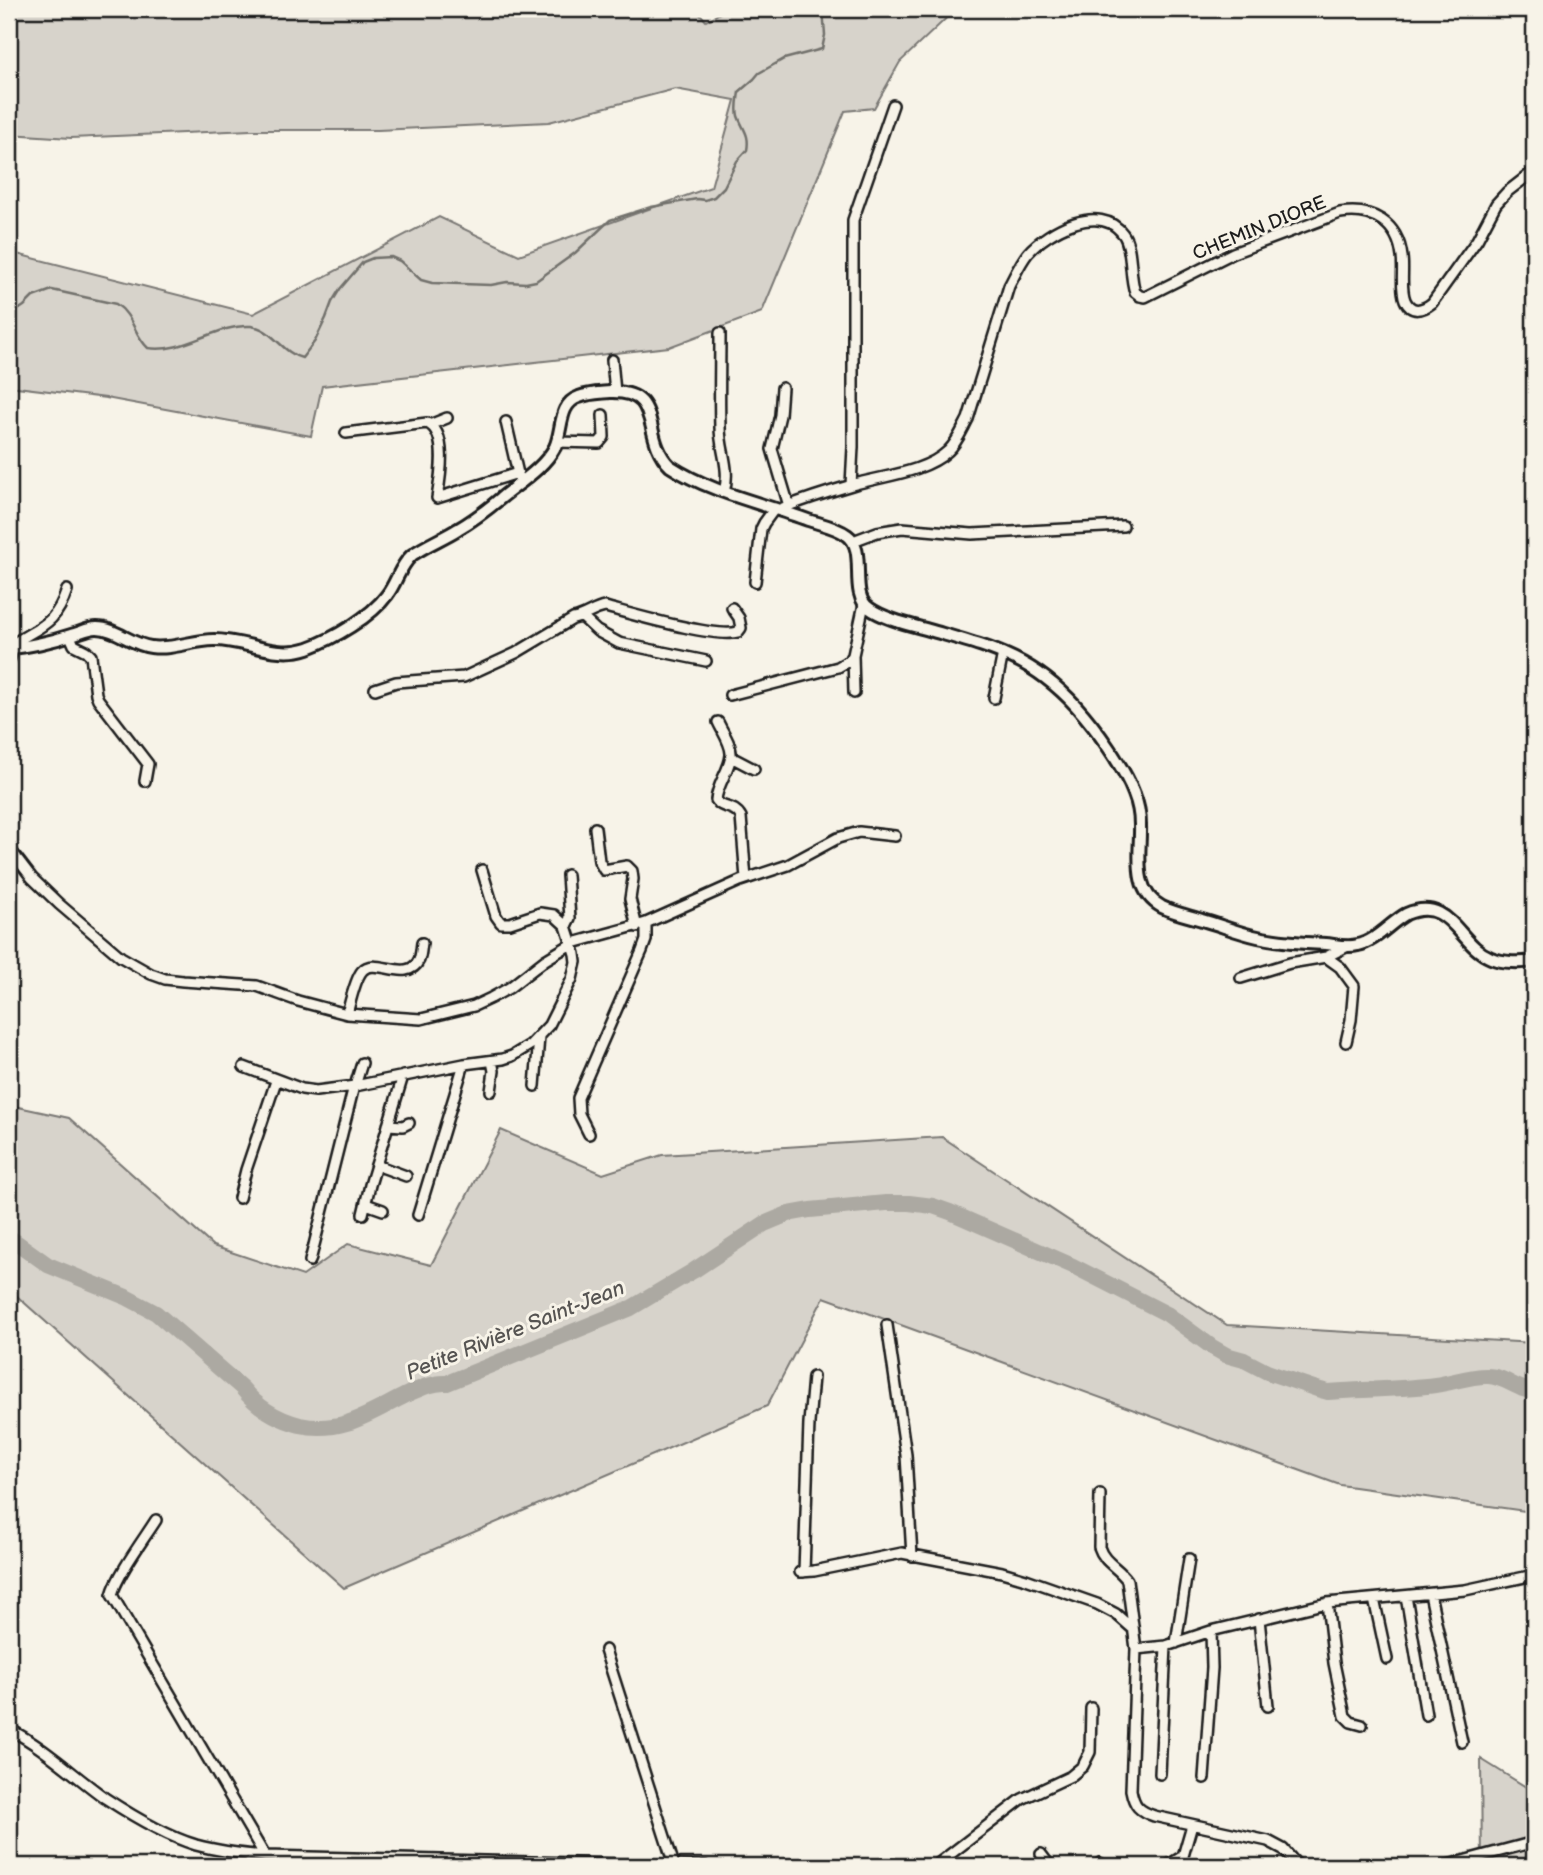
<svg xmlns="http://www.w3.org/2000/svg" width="1543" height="1875" font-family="'Balsamiq Sans',sans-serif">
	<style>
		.green { fill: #d7d3cb; stroke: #7a7874; stroke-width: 2 }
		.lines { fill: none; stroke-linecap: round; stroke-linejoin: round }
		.stream { stroke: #72716c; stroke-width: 2.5 }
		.river { stroke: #aca9a2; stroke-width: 16 }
		.minor-casing { stroke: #1c1c1c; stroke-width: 14 }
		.tertiary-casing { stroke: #1c1c1c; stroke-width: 16 }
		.minor { stroke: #f7f3e8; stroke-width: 9 }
		.tertiary { stroke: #f7f3e8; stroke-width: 10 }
		.labels { text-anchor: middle; stroke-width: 6; stroke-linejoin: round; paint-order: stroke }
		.street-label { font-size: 19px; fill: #1c1c1c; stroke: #f7f3e8 }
		.water-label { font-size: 21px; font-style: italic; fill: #565452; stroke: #f7f3e8 }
	</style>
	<rect width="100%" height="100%" fill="#f7f3e8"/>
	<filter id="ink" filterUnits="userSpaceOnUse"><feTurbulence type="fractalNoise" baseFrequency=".0143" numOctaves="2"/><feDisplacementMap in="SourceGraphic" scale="14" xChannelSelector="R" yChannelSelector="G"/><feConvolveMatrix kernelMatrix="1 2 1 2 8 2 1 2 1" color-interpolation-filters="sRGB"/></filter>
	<g filter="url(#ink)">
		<path class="green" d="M 9,9 L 696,9 L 706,21 L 727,9 L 956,9 L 900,62 L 874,108 L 845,111 L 762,312 L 669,347 L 322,386 L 311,436 L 106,398 L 9,386 L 9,252 L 253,314 L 439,217 L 519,255 L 711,187 L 735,100 L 675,89 L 549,122 L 378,130 L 251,130 L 71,138 L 9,134 Z
			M 9,1105 L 69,1118 L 213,1246 L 303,1276 L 348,1244 L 431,1265 L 501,1130 L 603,1174 L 662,1155 L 942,1137 L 1227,1325 L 1534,1343 L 1534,1509 L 1525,1511 L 1340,1485 L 824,1297 L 767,1406 L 344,1588 L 9,1289 Z
			M 1481,1759 L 1534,1792 L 1534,1866 L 1482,1866 Z"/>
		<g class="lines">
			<path class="stream" d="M 9,316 L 24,306 L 33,297 L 52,290 L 116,304 C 133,315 134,335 148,348 C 183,354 216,324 251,326 C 272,328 282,353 302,358 L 315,341 L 326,318 L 332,302 L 340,289 L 363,262 L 373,258 L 391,257 L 400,261 L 421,280 L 432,283 L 491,285 L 507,282 L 526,283 L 536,281 L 575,253 L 610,220 L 651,207 L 697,199 L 705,200 L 714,197 L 724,187 L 737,161 L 747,150 C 750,134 743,130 738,116 C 736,108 738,100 739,92 L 754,79 L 759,73 L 784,59 L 822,49 L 825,35 L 823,9"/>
			<path class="river" d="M 9,1237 L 48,1265 L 126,1297 L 156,1313 L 242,1388 C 257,1407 276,1419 300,1425 C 342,1434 370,1413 406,1395 C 419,1389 433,1382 447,1383 L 631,1308 L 693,1271 L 764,1224 L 788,1214 L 810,1210 L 886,1203 L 909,1203 L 933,1206 L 950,1212 L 1073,1266 L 1167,1314 L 1212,1347 L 1226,1355 L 1244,1360 L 1267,1372 L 1317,1389 L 1328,1392 L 1343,1391 C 1373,1389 1404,1389 1435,1385 C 1453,1383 1471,1375 1488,1376 C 1505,1376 1517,1391 1534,1391"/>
			<defs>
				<path id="minor" d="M 720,333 C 720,365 719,396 720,427 C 720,451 731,468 724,492
					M 612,360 L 615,392
					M 782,388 L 780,415 L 772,449 L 789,506
					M 506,422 L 519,478
					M 432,424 L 447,418
					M 346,433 L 427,423 C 449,432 440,480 437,498 L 518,473
					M 557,442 L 599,443 L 604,437 L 603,415
					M 851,485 L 853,447 L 853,220 L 893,105
					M 780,509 C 803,500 828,492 852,485 C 881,476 925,473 948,451 C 957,443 962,430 968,419 L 1009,286 C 1015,275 1020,263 1028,253 C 1047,231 1100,202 1123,234 C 1133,247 1129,276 1135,292 L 1140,296 L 1145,297 L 1233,253 L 1340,213 C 1372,208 1398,222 1402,257 C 1404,270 1400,288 1405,300 C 1411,314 1423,310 1432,303 L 1477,240 L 1496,204 L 1507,192 L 1534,171
					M 853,541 L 877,532 L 902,528 L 972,534 L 1123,526
					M 755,582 L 761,529 L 764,523 L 775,508
					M 582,617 L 597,631 L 619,643 L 706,661
					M 70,636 L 74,645 L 86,651 L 91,656 L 96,694 L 98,699 L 148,764 L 145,781
					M 853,655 L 854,693
					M 9,661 L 16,642 C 43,625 56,623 67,590
					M 375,689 L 396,682 L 464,677 L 516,653 L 573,619 C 585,617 593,609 605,607 C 632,614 716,639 738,632 L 741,628 L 739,618 L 732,608
					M 730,695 L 838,667 L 850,660 L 853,655 L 864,604
					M 994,698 L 1003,653
					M 718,722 C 722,731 732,745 731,755 C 730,770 717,784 716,800 C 722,810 734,804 741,817 L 746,879
					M 731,757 L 754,769
					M 595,828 L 599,861 L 604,870 L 627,866 L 632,871 L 633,879 L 630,899 L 637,927
					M 9,848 L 32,878 L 59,904 L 121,957 L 151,974 L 165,979 L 183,981 L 257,986 L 298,1001 L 347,1014 L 421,1019 L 474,1006 L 491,998 L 509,988 L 545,960 L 573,943 L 646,923 L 740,881 L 788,865 L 838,838 L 859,832 L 895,836
					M 566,926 L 570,918 L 567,875
					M 1326,957 L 1340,967 L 1354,986 L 1351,1020 L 1346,1042
					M 1241,978 L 1290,963 L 1326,957 L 1348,946
					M 347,1014 C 350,1003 355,979 362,971 C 374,956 408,984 419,960 C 421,955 421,949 422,943
					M 244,1067 L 302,1089 L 316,1091 L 355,1086 L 464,1064 L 503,1059 L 512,1056 L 530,1045 L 549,1025 L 572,979 L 576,962 L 575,954 L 566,926 L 554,915 L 540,913 L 510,923 L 501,923 L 496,916 L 482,870
					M 355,1086 L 362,1063
					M 535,1086 L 539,1037
					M 491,1091 L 494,1071 L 492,1061
					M 388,1125 L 403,1126 L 409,1123
					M 589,1134 L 579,1114 L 578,1098 L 642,951 L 646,940 L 646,923
					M 376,1165 L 406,1176
					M 239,1198 L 246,1170 L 276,1081
					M 366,1204 L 383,1210
					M 363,1214 L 370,1185 L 403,1076
					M 418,1215 L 464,1064
					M 310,1261 L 354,1086
					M 887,1325 L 906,1455 L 912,1556
					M 1100,1494 L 1099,1547 C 1104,1563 1118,1567 1127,1580 L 1136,1649
					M 156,1520 C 144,1539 117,1575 112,1595 L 265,1856
					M 800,1572 L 814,1571 L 902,1553 L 1002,1572 L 1026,1579 L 1097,1604 L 1116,1614 L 1133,1629
					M 804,1572 L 809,1423 L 813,1377
					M 1430,1594 L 1462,1742
					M 1406,1596 L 1426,1715
					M 1374,1599 L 1387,1659
					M 1327,1603 L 1334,1663 L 1345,1716 L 1351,1722 L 1362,1725
					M 1259,1619 L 1268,1706
					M 1176,1643 L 1189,1559
					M 605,1650 L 674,1865
					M 9,1729 C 44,1747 73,1775 105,1798 C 131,1815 166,1836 196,1845 C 218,1851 242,1854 265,1856 L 705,1866
					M 1160,1774 L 1166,1646
					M 1204,1778 L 1212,1668 L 1211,1631
					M 1041,1854 L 1050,1866
					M 1100,1863 L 1102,1866
					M 935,1866 L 1022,1799 L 1071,1776 L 1083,1766 L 1090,1752 L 1091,1708
					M 1167,1866 L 1183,1856 L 1192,1825
					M 1298,1866 L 1283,1849 L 1268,1841 L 1154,1816 C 1139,1811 1134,1806 1131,1790 L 1136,1649 L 1166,1646 L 1211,1631 L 1327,1603 L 1465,1590 L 1534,1575
					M 1444,1866 L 1534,1842"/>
				<path id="tertiary" d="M 9,648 C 27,647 53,641 71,635 C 80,633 87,628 97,628 C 116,628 132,645 151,647 C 173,650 193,640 214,640 C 247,640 276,659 308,648 C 333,639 371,617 387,595 C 397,582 399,567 412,555 C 426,545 444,538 458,529 C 474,520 488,509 501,498 C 519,483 544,468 555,447 C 563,430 558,404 579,397 C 589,393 600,393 610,392 C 665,390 640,437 670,466 C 711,493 762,503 808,520 C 820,524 836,527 847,535 C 868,549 848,594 869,608 C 884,619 911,625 929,630 C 991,648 1030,656 1076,706 C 1096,728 1124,767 1134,794 C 1138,804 1140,815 1140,825 C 1141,854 1131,890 1162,907 C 1174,913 1189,916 1202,920 C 1220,925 1239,933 1258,937 C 1280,942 1303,943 1326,944 C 1336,945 1348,948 1358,945 C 1376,941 1390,923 1406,914 C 1451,895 1458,945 1491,958 C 1503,963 1522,963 1534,961"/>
			</defs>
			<use href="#minor" class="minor-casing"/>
			<use href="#tertiary" class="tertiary-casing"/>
			<use href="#minor" class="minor"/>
			<use href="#tertiary" class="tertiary"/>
		</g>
	</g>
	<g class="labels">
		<g class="street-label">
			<text transform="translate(1259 227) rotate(-22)" y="7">CHEMIN DIORE</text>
		</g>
		<g class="water-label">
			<text transform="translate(515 1330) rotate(-22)" y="7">Petite Rivière Saint-Jean</text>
		</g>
	</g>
	<rect width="1543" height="1875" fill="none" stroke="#f7f3e8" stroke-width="35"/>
	<rect x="18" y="18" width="1508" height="1840" fill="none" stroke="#1c1c1c" stroke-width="2.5" filter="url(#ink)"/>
</svg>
